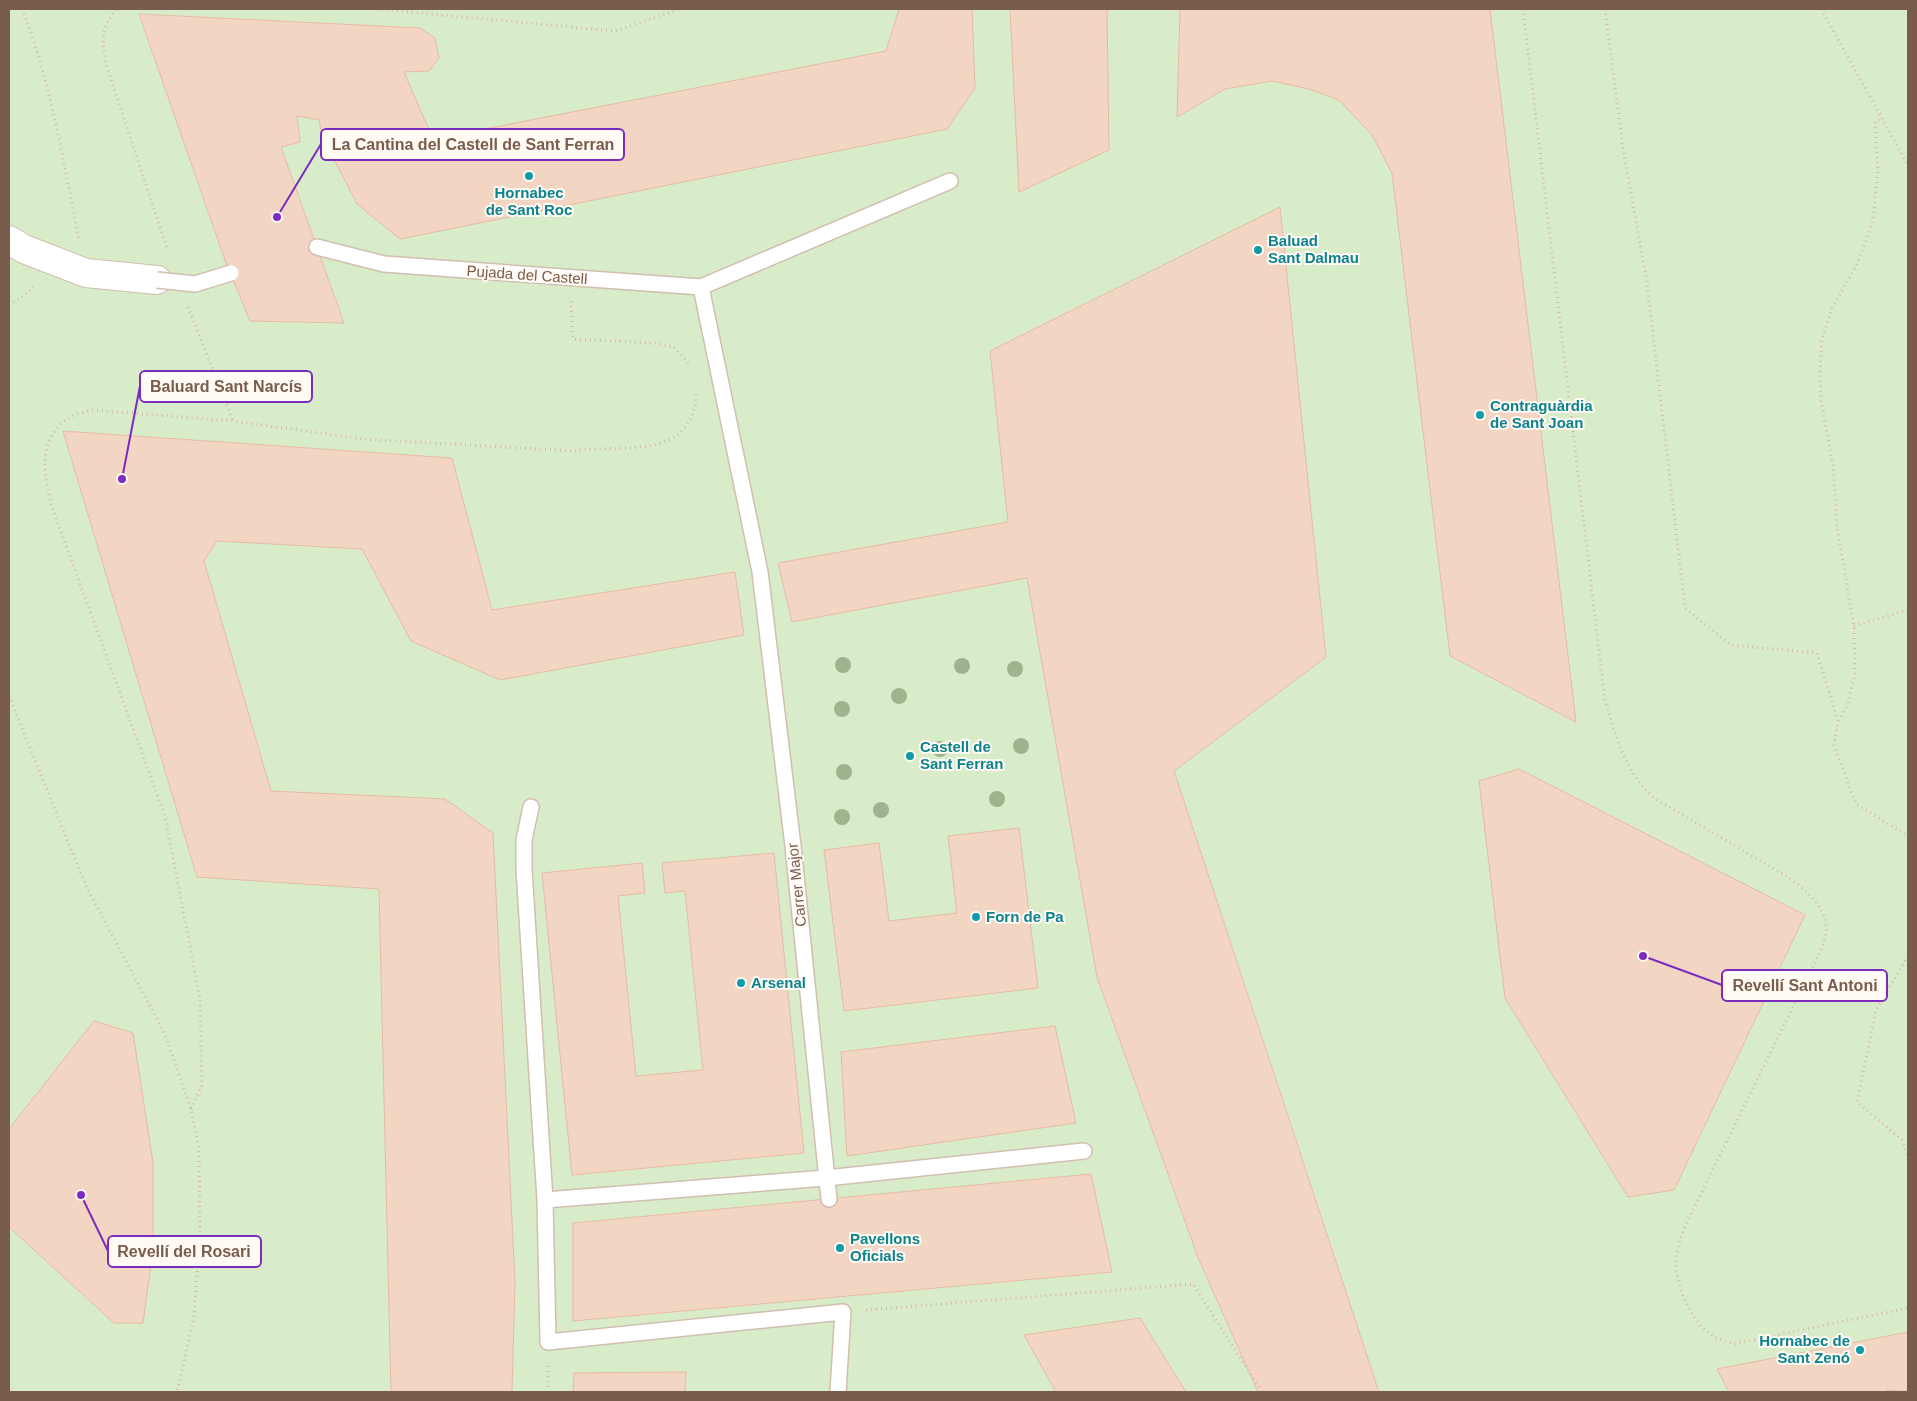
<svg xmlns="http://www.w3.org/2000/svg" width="1917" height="1401" font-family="Helvetica,sans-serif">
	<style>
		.green { fill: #d8ecc9 }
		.building { fill: #f3d5c3; stroke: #e6bba3 }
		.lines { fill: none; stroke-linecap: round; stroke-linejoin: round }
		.lane-casing { stroke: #d1beb0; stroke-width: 18 }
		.street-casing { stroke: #d1beb0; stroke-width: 30 }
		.path { stroke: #d9b8a5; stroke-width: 3; stroke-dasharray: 1 4; stroke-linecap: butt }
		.lane { stroke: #fff; stroke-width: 15 }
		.street { stroke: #fff; stroke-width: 28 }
		.lane-bridge-casing { stroke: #d1beb0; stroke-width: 18; stroke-linecap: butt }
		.lane-bridge { stroke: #fff; stroke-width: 15 }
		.tree { fill: #a0b28e }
		.culture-dot { fill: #0f9aa8; stroke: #fffaf3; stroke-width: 2 }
		.labels { text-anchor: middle; stroke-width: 4; stroke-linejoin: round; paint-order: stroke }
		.culture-label { font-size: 15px; font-weight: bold; fill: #0d838f; stroke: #fffaf3; text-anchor: start }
		.street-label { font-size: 15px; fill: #7a5c4d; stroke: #fffaf3 }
		.leader { fill: none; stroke: #7b2cbf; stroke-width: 2 }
		.callout-dot { fill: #7b2cbf; stroke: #fffaf3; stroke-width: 2 }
		.callout { fill: #fffaf3; stroke: #7b2cbf; stroke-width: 2 }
		.callout-label { font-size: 16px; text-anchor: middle; font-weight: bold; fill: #7a5c4d }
	</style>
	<rect width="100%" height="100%" fill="#fdf6ec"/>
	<path class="green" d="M 9,9 L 1908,9 L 1908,1392 L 9,1392 Z"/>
	<path class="building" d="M 899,9 L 972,9 L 975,88 L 947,129 L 400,239 L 357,204 L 322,136 L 319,120 L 297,116 L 300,142 L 281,147 L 344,323 L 250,321 L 225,260 L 139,14 L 420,28 L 435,38 L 439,58 L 429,71 L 404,72 L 433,139 L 886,51 Z
		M 1010,9 L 1107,9 L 1109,150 L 1019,192 Z
		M 1180,9 L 1490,9 L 1576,722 L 1450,656 L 1392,173 L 1372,135 L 1339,100 L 1309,89 L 1272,81 L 1225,89 L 1177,117 Z
		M 1280,207 L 1326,657 L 1174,771 L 1379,1392 L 1258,1392 L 1199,1260 L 1097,977 L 1027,578 L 792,622 L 778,563 L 1008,522 L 990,351 Z
		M 63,431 L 452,458 L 492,610 L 735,572 L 744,635 L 500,680 L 411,641 L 362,549 L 217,541 L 204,561 L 271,791 L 445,799 L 493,833 L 515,1282 L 512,1392 L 391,1392 L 379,889 L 197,877 Z
		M 1519,769 L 1805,915 L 1674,1190 L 1628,1197 L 1505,998 L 1479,781 Z
		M 1019,828 L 1038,988 L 844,1011 L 824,850 L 879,843 L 889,921 L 957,913 L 948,836 Z
		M 774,853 L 804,1153 L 572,1175 L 542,873 L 642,863 L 645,893 L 618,896 L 636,1076 L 703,1070 L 685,891 L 665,893 L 662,863 Z
		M 94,1021 L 133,1033 L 153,1163 L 153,1250 L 143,1323 L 114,1323 L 9,1227 L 9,1129 Z
		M 1055,1026 L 1076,1123 L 847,1156 L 841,1052 Z
		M 1091,1174 L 1112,1272 L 573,1321 L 573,1223 Z
		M 1140,1318 L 1186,1392 L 1056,1392 L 1024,1335 Z
		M 1908,1332 L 1908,1392 L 1887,1390 L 1885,1392 L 1729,1392 L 1717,1369 Z
		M 686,1372 L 685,1392 L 573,1392 L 574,1373 Z"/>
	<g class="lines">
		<defs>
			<path id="lane" d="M 317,247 L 384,264 L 701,287 L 760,572 L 793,846 L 829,1199
				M 701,287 L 950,181
				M 531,807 L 524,840 L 524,869 L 545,1200 L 548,1342 L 843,1312 L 838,1392
				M 545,1200 L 826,1178 L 1084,1151"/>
			<path id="street" d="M 9,240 L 24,249 L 86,273 L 157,280"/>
		</defs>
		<use href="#lane" class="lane-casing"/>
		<use href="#street" class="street-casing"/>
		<path class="path" d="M 22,9 C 51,81 63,162 79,238
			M 116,9 C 100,30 102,42 107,67 L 168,251
			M 377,9 L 615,31 L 680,9
			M 1523,9 L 1605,701 C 1617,738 1624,771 1654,798 L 1788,877 C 1804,889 1825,905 1826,926 C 1827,933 1824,940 1823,946 L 1685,1226 C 1680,1239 1676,1250 1676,1264 C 1677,1288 1692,1325 1715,1337 C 1720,1340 1727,1341 1733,1344 L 1908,1308
			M 1605,9 L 1623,149 L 1647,283 L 1685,608 L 1731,645 L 1817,653 L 1838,721 L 1834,745 L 1856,804 L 1908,836
			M 1821,9 L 1908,165
			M 571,301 L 573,339 L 654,343 L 674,347 L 690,365
			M 9,305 L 29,292 L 33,286
			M 188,307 L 233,421
			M 1854,626 L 1908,610
			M 9,696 L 86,886 L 164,1032 L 191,1109 L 199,1150 L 200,1232 L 194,1317 L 177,1392
			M 1839,721 L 1847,706 L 1855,674 L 1854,626 L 1837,527 L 1833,465 L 1821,402 L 1820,370 L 1822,339 L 1832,308 L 1856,266 L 1868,236 L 1873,219 L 1878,170 L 1875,122 L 1882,117
			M 1908,956 L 1876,1010 L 1857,1102 L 1902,1140 L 1908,1157
			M 191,1109 L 202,1085 L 200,999 L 165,816 L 52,507 C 44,475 36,437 71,417 C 77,413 86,412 93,410 L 233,421 L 363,439 L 573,451 C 618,444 695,462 696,393
			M 866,1310 L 1193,1284 L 1262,1392
			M 9,1389 L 12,1392
			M 548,1392 L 548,1365"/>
		<use href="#lane" class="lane"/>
		<use href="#street" class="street"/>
		<defs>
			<path id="lane-bridge" d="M 157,280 L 195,284 L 231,273"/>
		</defs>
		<use href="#lane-bridge" class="lane-bridge-casing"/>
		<use href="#lane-bridge" class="lane-bridge"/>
	</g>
	<g class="tree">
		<circle cx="843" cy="665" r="8"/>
		<circle cx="962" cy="666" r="8"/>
		<circle cx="1015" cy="669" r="8"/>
		<circle cx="899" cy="696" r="8"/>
		<circle cx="842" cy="709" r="8"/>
		<circle cx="1021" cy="746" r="8"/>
		<circle cx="940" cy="749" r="8"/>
		<circle cx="844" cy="772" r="8"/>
		<circle cx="997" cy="799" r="8"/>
		<circle cx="881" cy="810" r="8"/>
		<circle cx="842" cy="817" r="8"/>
	</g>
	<g class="culture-dot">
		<circle cx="529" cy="176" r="5"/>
		<circle cx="1258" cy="250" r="5"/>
		<circle cx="1480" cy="415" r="5"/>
		<circle cx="910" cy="756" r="5"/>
		<circle cx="976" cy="917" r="5"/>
		<circle cx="741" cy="983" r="5"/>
		<circle cx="840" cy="1248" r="5"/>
		<circle cx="1860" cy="1350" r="5"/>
	</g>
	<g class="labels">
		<g class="culture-label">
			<text x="529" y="198" text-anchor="middle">Hornabec<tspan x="529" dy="17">de Sant Roc</tspan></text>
			<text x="1268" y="246">Baluad<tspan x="1268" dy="17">Sant Dalmau</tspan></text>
			<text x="1490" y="411">Contraguàrdia<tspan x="1490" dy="17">de Sant Joan</tspan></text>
			<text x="920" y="752">Castell de<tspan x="920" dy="17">Sant Ferran</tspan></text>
			<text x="986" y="922">Forn de Pa</text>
			<text x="751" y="988">Arsenal</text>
			<text x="850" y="1244">Pavellons<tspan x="850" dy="17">Oficials</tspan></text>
			<text x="1850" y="1346" text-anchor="end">Hornabec de<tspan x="1850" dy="17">Sant Zenó</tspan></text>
		</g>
		<g class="street-label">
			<text transform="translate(527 275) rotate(4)" y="5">Pujada del Castell</text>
			<text transform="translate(797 885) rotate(-96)" y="5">Carrer Major</text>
		</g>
	</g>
	<path class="leader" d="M277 217L321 144M122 479L140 386M1643 956L1722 985M81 1195L108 1251"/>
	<g class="callout-dot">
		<circle cx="277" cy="217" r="5"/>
		<circle cx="122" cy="479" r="5"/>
		<circle cx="1643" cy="956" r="5"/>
		<circle cx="81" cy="1195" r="5"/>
	</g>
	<g class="callout">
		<rect x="321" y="129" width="303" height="31" rx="5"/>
		<rect x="140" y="371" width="172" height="31" rx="5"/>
		<rect x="1722" y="970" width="165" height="31" rx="5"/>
		<rect x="108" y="1236" width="153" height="31" rx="5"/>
	</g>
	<g class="callout-label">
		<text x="473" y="150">La Cantina del Castell de Sant Ferran</text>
		<text x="226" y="392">Baluard Sant Narcís</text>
		<text x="1805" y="991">Revellí Sant Antoni</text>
		<text x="184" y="1257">Revellí del Rosari</text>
	</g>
	<rect width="1917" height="1401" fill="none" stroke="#7a5c4d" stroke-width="20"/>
</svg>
